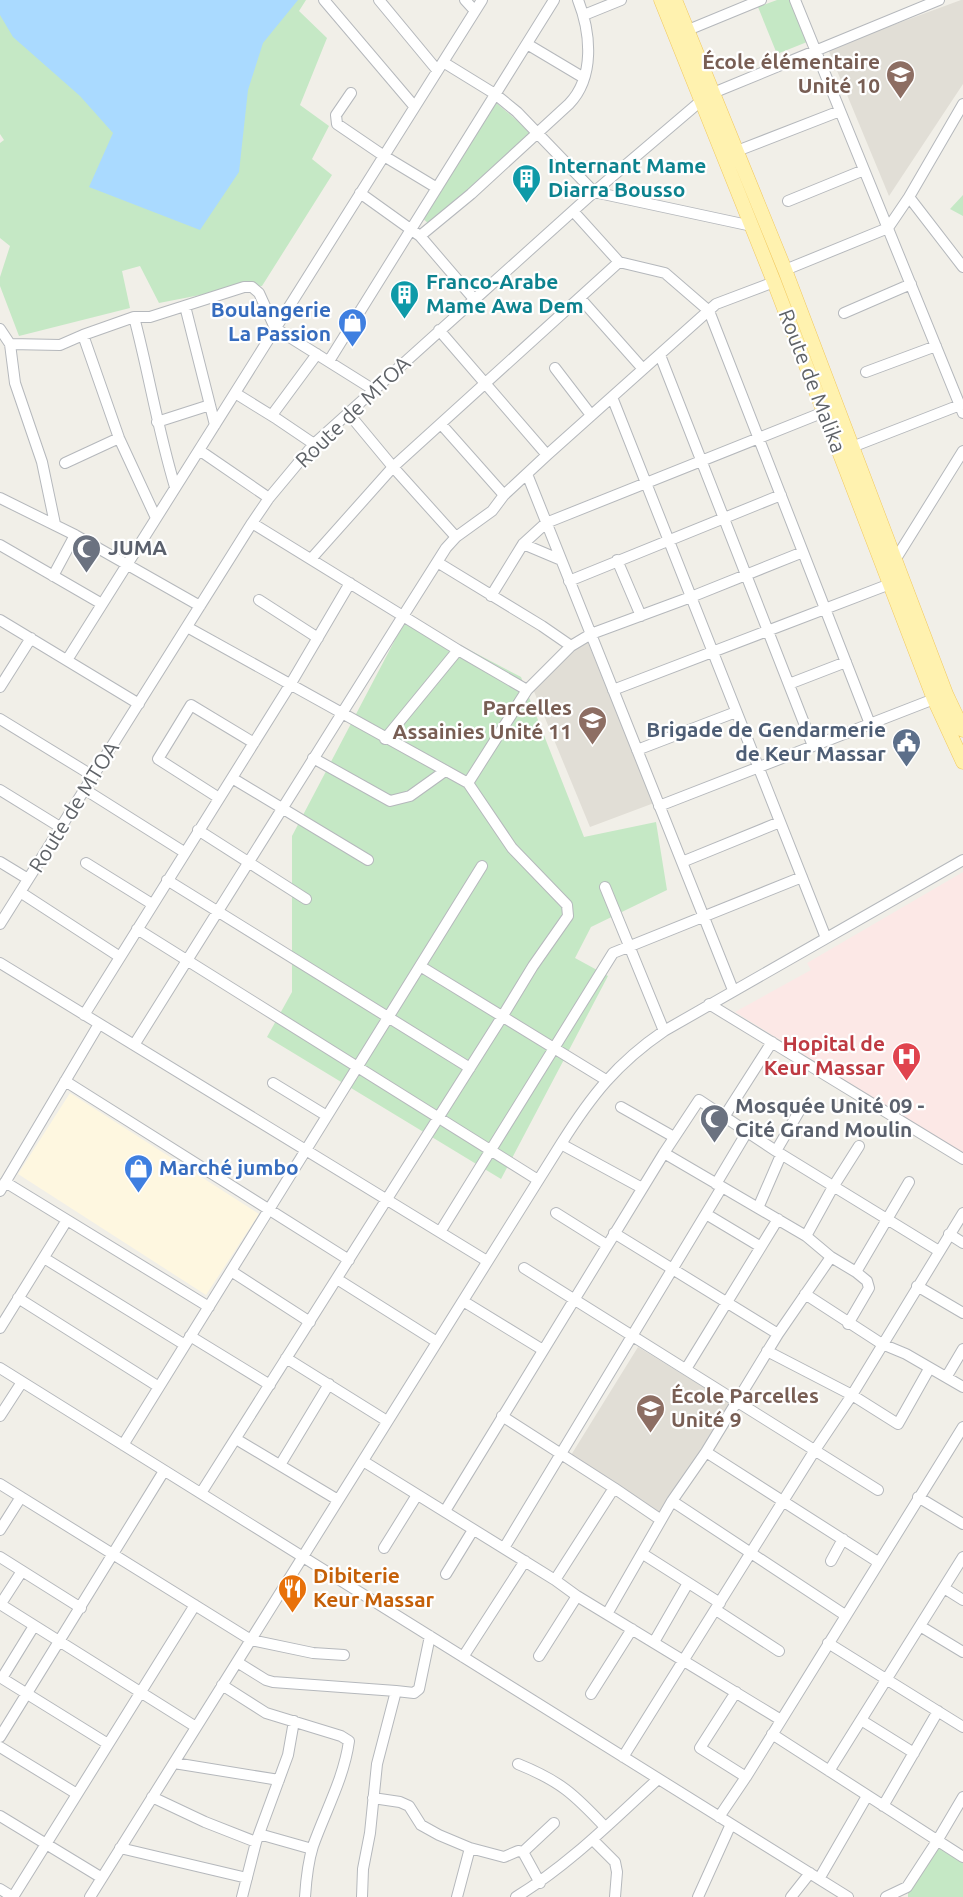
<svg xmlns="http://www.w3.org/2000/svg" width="963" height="1897" font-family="Ubuntu,sans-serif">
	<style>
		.commercial { fill: #fef7e0 }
		.education { fill: #e1ded6 }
		.medical { fill: #fce8e6 }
		.green { fill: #c5e8c5 }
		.water { fill: #aadaff }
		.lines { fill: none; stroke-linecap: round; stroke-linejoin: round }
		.minor-casing { stroke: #b5b8bc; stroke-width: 12 }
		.major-casing { stroke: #f2c960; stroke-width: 15 }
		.minor { stroke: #fff; stroke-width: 10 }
		.major { stroke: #fff2af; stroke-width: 14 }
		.labels { text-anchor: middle; stroke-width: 4.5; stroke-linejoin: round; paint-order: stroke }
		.education-label { font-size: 21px; font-weight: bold; fill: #785e54; stroke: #fff; text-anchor: end }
		.culture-label { font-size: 21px; font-weight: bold; fill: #0d838f; stroke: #fff; text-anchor: start }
		.shop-label { font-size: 21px; font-weight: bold; fill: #366cbe; stroke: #fff; text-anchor: end }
		.street-label { font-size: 21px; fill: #5f6368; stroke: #fff }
		.worship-label { font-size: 21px; font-weight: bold; fill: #5b616d; stroke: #fff; text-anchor: start }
		.service-label { font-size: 21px; font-weight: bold; fill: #4e5e75; stroke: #fff; text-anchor: end }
		.health-label { font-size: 21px; font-weight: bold; fill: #be3a42; stroke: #fff; text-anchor: end }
		.food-label { font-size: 21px; font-weight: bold; fill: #c56008; stroke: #fff; text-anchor: start }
	</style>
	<rect width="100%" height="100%" fill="#f1efe8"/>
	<path class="commercial" d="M 70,1093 L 259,1214 L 206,1295 L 18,1174 Z"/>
	<path class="education" d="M 961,0 L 963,0 L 963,84 L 889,196 L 828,49 Z
		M 586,638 L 654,803 L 590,827 L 533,689 Z
		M 638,1347 L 733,1405 L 663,1518 L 568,1460 Z"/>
	<path class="medical" d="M 963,872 L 963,1153 L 735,1012 L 811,970 L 807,963 Z"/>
	<path class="green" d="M 0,0 L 306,0 L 299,11 L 327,38 L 300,105 L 329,126 L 312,159 L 332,175 L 262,286 L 231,289 L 159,303 L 140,266 L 122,271 L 130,308 L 19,336 L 0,286 L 0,277 L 10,246 L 0,238 L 0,143 L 4,140 L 0,134 Z
		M 777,0 L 790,0 L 807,42 L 777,54 L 758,7 Z
		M 494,101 L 532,133 L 429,224 L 421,217 Z
		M 963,195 L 963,216 L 950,209 Z
		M 407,617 L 521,677 L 584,837 L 656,822 L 667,890 L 591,927 L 575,958 L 608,976 L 501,1179 L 267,1037 L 292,992 L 292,836 Z
		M 944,1839 L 963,1851 L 963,1897 L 908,1897 L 908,1892 Z"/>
	<path class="water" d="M 0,0 L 298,0 L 263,43 L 248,90 L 239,172 L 200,230 L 89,187 L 113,133 L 80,96 L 13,37 L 0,15 Z"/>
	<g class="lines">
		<defs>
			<path id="minor" d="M 324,0 L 414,106
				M 379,0 L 437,70
				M 465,0 L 475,11
				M 795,0 L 963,413
				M 584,15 L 621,0
				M 688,30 L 761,0
				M 527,44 L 584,78
				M 443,62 L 495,94 L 517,112 L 594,192 L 752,226
				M 351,93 L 336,115 L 337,124 L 384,156 L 437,188
				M 737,151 L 840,111
				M 360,193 L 420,236 L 474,299
				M 909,197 L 963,267
				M 788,201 L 864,170
				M 573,211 L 619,262 L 665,273 L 709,311 L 870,724
				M 420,236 L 471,194 L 569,104 C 595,77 591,33 578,0
				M 785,270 L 888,228 L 909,197 L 963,104
				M 580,298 L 643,369
				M 185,306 L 215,425
				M 844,313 L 911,284
				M 134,317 C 149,374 158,431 175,487
				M 0,329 L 10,344 L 15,383 L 42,462 L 55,524
				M 439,330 L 547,455
				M 83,335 L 119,438 L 156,518
				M 10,344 L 60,345 L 83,335 L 134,317 L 150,317 L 244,287 L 252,287 L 259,293 L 275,328 L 374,390
				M 660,355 L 813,746
				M 329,361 L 554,0
				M 555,368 L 591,415
				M 866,372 L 936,346
				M 235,393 L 277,419 L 314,444
				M 612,397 L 826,938
				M 349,414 L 393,467 L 456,537
				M 272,415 L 317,354
				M 157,422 L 210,405
				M 441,424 L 504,495
				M 852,447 L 960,405
				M 199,450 L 269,498
				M 65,463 L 119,438
				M 527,474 L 733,990
				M 0,498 L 75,535 L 200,606
				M 252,523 L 458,650 L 527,690
				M 523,544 L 561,560
				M 0,545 L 102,604
				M 311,559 L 393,467 L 619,262
				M 617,560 L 641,616
				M 895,560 L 963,451
				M 437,562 L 542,626 L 571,646 L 591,634 L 691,597 L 803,552
				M 53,576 L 75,535
				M 569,581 L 781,495
				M 491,596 L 523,544 L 546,523 L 824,412
				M 259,600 L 318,638
				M 0,620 L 139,704
				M 187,627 L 468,783 L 527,690 L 571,646
				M 67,660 L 482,0
				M 789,684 L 846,662
				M 0,687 L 31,638
				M 613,690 L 890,584
				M 0,719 L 93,776
				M 385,739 L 458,650
				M 637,750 L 736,712
				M 313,758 L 390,801 L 410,796 L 445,771
				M 232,778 L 368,860
				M 84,789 L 184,852
				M 0,790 L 60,827
				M 219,798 L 158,759 L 191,705 L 254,743
				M 659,806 L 934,699
				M 198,830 L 306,899
				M 0,862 L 28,879
				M 682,862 L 780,822
				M 86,863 L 152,904
				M 167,880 L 470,1068
				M 605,887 L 664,1031
				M 20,892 L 120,957
				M 0,924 L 252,523 L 269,498 L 314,444 L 594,192 L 702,100 L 713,93 L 939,0
				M 137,929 L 538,1180
				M 0,963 L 487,1261
				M 420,966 L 606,1080
				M 709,1004 L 963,1159
				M 84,1015 L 290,685 L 350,583
				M 134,1045 L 403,616 L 446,548 L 456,537 L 492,511 L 504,495 L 547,455 L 716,304 L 774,282
				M 65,1081 L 349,1260
				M 273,1083 L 327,1116
				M 621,1107 L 674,1137
				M 724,1117 L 772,1042
				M 561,1144 L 642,1188
				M 776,1151 L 801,1108
				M 664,1153 L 806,1236 L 831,1257 L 856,1272 L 867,1281 L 869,1288 L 848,1324
				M 5,1182 L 209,1307
				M 716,1184 L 747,1132
				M 0,1191 L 99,1024
				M 758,1208 L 781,1155
				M 556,1213 L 607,1245
				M 706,1214 L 761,1247
				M 440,1232 L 613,953 L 802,877
				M 614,1233 L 778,1334
				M 949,1234 L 963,1243
				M 806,1236 L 833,1187 L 859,1146
				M 44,1258 L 185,1345
				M 524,1268 L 878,1490
				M 231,1271 L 310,1322
				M 856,1272 L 909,1182
				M 337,1279 L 437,1342
				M 917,1286 L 963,1313
				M 805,1294 L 882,1344 L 906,1354 L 963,1387
				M 18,1298 L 159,1387
				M 463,1301 L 543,1350
				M 0,1328 L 67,1220
				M 190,1336 L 270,1385
				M 767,1351 L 852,1395 L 898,1424 L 929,1369
				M 286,1358 L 387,1421
				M 0,1368 L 848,1897
				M 686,1369 L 778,1219
				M 947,1376 L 963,1349
				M 0,1416 L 22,1382
				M 502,1416 L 614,1488
				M 236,1439 L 338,1500
				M 123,1445 L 482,866
				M 706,1452 L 878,1562
				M 363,1461 L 555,1580 L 577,1596 L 781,1720
				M 280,1465 L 329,1384
				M 0,1484 L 251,1640 L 313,1653 L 344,1655
				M 201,1493 L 502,1017 L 533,966 L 568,916 L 567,905 L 512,848 L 468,783
				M 918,1497 L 963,1524
				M 672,1501 L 845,1615
				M 445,1511 L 664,1153 L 699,1100 L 776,1151 L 939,1251
				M 0,1530 L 21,1497
				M 384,1548 L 417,1495
				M 504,1548 L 722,1187
				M 643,1554 L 720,1603
				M 0,1557 L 81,1608
				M 831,1561 L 843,1539
				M 446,1574 L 473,1530
				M 555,1580 L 614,1488 L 661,1520
				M 944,1588 L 963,1600
				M 0,1604 L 196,1727
				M 0,1605 L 22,1571
				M 716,1610 L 779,1651
				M 607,1614 L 672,1501 L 706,1452 L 778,1334 L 831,1257
				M 920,1626 L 963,1652
				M 654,1642 L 688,1583
				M 828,1643 L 963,1727
				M 539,1656 L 577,1596
				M 463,1657 L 525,1561
				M 237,1662 L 266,1680 L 273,1682 L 396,1691
				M 0,1677 L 108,1744
				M 2,1678 L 34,1626
				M 222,1685 L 266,1713 L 341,1736 L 349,1741 C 344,1778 325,1812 313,1846 C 308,1862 306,1881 305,1897
				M 736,1692 L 700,1748 L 746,1777
				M 591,1694 L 632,1629
				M 861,1720 L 914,1753
				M 772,1734 L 963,1857
				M 0,1737 L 164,1471
				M 0,1747 L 77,1794
				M 623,1757 L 815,1450 L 852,1395 L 963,1213
				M 174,1763 L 279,1780
				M 518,1764 C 560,1781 574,1794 605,1827
				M 829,1771 L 963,1557
				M 152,1797 L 205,1822 L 256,1842
				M 373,1798 L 400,1802 L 409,1806 L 421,1825 L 439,1835 L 470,1848 L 504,1857 L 518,1851 L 523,1852 L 554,1823
				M 883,1806 L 938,1711
				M 0,1816 L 102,1878
				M 719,1817 L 746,1777 L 963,1427
				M 259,1834 L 312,1849
				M 593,1840 L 615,1862 L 617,1872 L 615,1897
				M 120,1848 L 247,1878
				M 523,1852 L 540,1883
				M 819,1879 L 867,1796
				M 0,1889 L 13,1897
				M 13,1897 L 195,1605
				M 90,1897 L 561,1144 C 591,1096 617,1063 664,1031 L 963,860
				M 242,1897 L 256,1842 L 288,1755 L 294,1721
				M 362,1897 L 363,1869 L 370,1833 L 377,1764 L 396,1691 L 414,1693 L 419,1689 L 430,1636
				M 457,1897 L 470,1848
				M 516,1897 C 569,1865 613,1820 658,1779
				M 698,1897 L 731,1824
				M 791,1897 L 810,1873
				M 886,1897 L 907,1887 L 937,1841 L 963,1797"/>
			<path id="major" d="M 661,0 L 774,282 L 934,699 L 963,762
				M 675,0 L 785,270 L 946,694 L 963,730"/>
		</defs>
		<use href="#minor" class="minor-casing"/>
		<use href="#major" class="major-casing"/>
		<use href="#minor" class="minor"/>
		<use href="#major" class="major"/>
	</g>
	<defs>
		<symbol id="school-pin" viewBox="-11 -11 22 30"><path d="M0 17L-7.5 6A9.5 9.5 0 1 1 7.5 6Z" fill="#8d6e63" stroke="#fff"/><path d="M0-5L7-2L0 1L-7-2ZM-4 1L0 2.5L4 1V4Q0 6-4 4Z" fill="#fff"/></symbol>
		<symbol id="building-pin" viewBox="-11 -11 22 30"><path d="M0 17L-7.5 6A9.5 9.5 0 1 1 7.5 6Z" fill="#0f9aa8" stroke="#fff"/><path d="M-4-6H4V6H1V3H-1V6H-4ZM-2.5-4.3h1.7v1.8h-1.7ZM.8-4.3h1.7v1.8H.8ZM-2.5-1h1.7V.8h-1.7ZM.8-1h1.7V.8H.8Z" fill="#fff"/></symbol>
		<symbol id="shop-pin" viewBox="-11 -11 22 30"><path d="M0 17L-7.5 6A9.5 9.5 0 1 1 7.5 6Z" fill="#3f7fe0" stroke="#fff"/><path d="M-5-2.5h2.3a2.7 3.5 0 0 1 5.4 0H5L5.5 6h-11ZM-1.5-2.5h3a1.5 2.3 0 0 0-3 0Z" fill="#fff"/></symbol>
		<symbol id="mosque-pin" viewBox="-11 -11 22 30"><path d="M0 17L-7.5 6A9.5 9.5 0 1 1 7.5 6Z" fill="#6b7280" stroke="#fff"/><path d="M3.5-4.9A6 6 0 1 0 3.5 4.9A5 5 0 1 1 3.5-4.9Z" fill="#fff"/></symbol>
		<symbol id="civic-pin" viewBox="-11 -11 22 30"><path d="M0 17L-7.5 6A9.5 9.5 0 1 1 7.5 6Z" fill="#5c6f8a" stroke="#fff"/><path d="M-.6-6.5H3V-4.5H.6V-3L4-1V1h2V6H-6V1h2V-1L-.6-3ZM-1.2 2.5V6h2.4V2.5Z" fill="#fff"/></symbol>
		<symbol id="hospital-pin" viewBox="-11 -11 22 30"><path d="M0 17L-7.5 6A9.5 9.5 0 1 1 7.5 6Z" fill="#e0444e" stroke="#fff"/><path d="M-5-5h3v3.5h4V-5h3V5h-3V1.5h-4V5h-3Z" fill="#fff"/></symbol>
		<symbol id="restaurant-pin" viewBox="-11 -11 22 30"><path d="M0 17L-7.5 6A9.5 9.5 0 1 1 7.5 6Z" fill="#e8710a" stroke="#fff"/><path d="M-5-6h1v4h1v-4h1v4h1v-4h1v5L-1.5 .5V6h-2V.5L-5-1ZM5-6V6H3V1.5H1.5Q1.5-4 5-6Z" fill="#fff"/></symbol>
	</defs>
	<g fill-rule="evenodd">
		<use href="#school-pin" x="884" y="58" width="33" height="45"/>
		<use href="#building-pin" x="510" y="162" width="33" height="45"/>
		<use href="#building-pin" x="388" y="278" width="33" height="45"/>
		<use href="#shop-pin" x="336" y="306" width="33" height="45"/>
		<use href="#mosque-pin" x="70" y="532" width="33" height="45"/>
		<use href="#school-pin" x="576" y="704" width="33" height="45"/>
		<use href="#civic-pin" x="890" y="726" width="33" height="45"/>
		<use href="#hospital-pin" x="890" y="1040" width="33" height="45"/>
		<use href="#mosque-pin" x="698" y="1102" width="33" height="45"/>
		<use href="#shop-pin" x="122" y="1152" width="33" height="45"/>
		<use href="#school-pin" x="634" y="1392" width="33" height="45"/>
		<use href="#restaurant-pin" x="276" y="1572" width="33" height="45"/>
	</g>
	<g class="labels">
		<g class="education-label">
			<text x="880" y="69">École élémentaire<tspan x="880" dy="24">Unité 10</tspan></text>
			<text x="572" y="715">Parcelles<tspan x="572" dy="24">Assainies Unité 11</tspan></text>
			<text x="671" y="1403" text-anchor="start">École Parcelles<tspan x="671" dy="24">Unité 9</tspan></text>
		</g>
		<g class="culture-label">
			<text x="548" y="173">Internant Mame<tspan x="548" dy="24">Diarra Bousso</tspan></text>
			<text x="426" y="289">Franco-Arabe<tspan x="426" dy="24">Mame Awa Dem</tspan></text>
		</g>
		<g class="shop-label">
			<text x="331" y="317">Boulangerie<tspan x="331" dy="24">La Passion</tspan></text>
			<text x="159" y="1175" text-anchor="start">Marché jumbo</text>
		</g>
		<g class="street-label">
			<text transform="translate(812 381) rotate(69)" y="7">Route de Malika</text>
			<text transform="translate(353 412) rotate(-44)" y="7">Route de MTOA</text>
			<text transform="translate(74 807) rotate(-58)" y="7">Route de MTOA</text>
		</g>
		<g class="worship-label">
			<text x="108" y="555">JUMA</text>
			<text x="735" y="1113">Mosquée Unité 09 -<tspan x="735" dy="24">Cité Grand Moulin</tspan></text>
		</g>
		<g class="service-label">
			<text x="886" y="737">Brigade de Gendarmerie<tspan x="886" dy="24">de Keur Massar</tspan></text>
		</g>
		<g class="health-label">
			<text x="885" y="1051">Hopital de<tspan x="885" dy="24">Keur Massar</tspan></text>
		</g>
		<g class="food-label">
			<text x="313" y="1583">Dibiterie<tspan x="313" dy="24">Keur Massar</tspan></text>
		</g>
	</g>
</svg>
